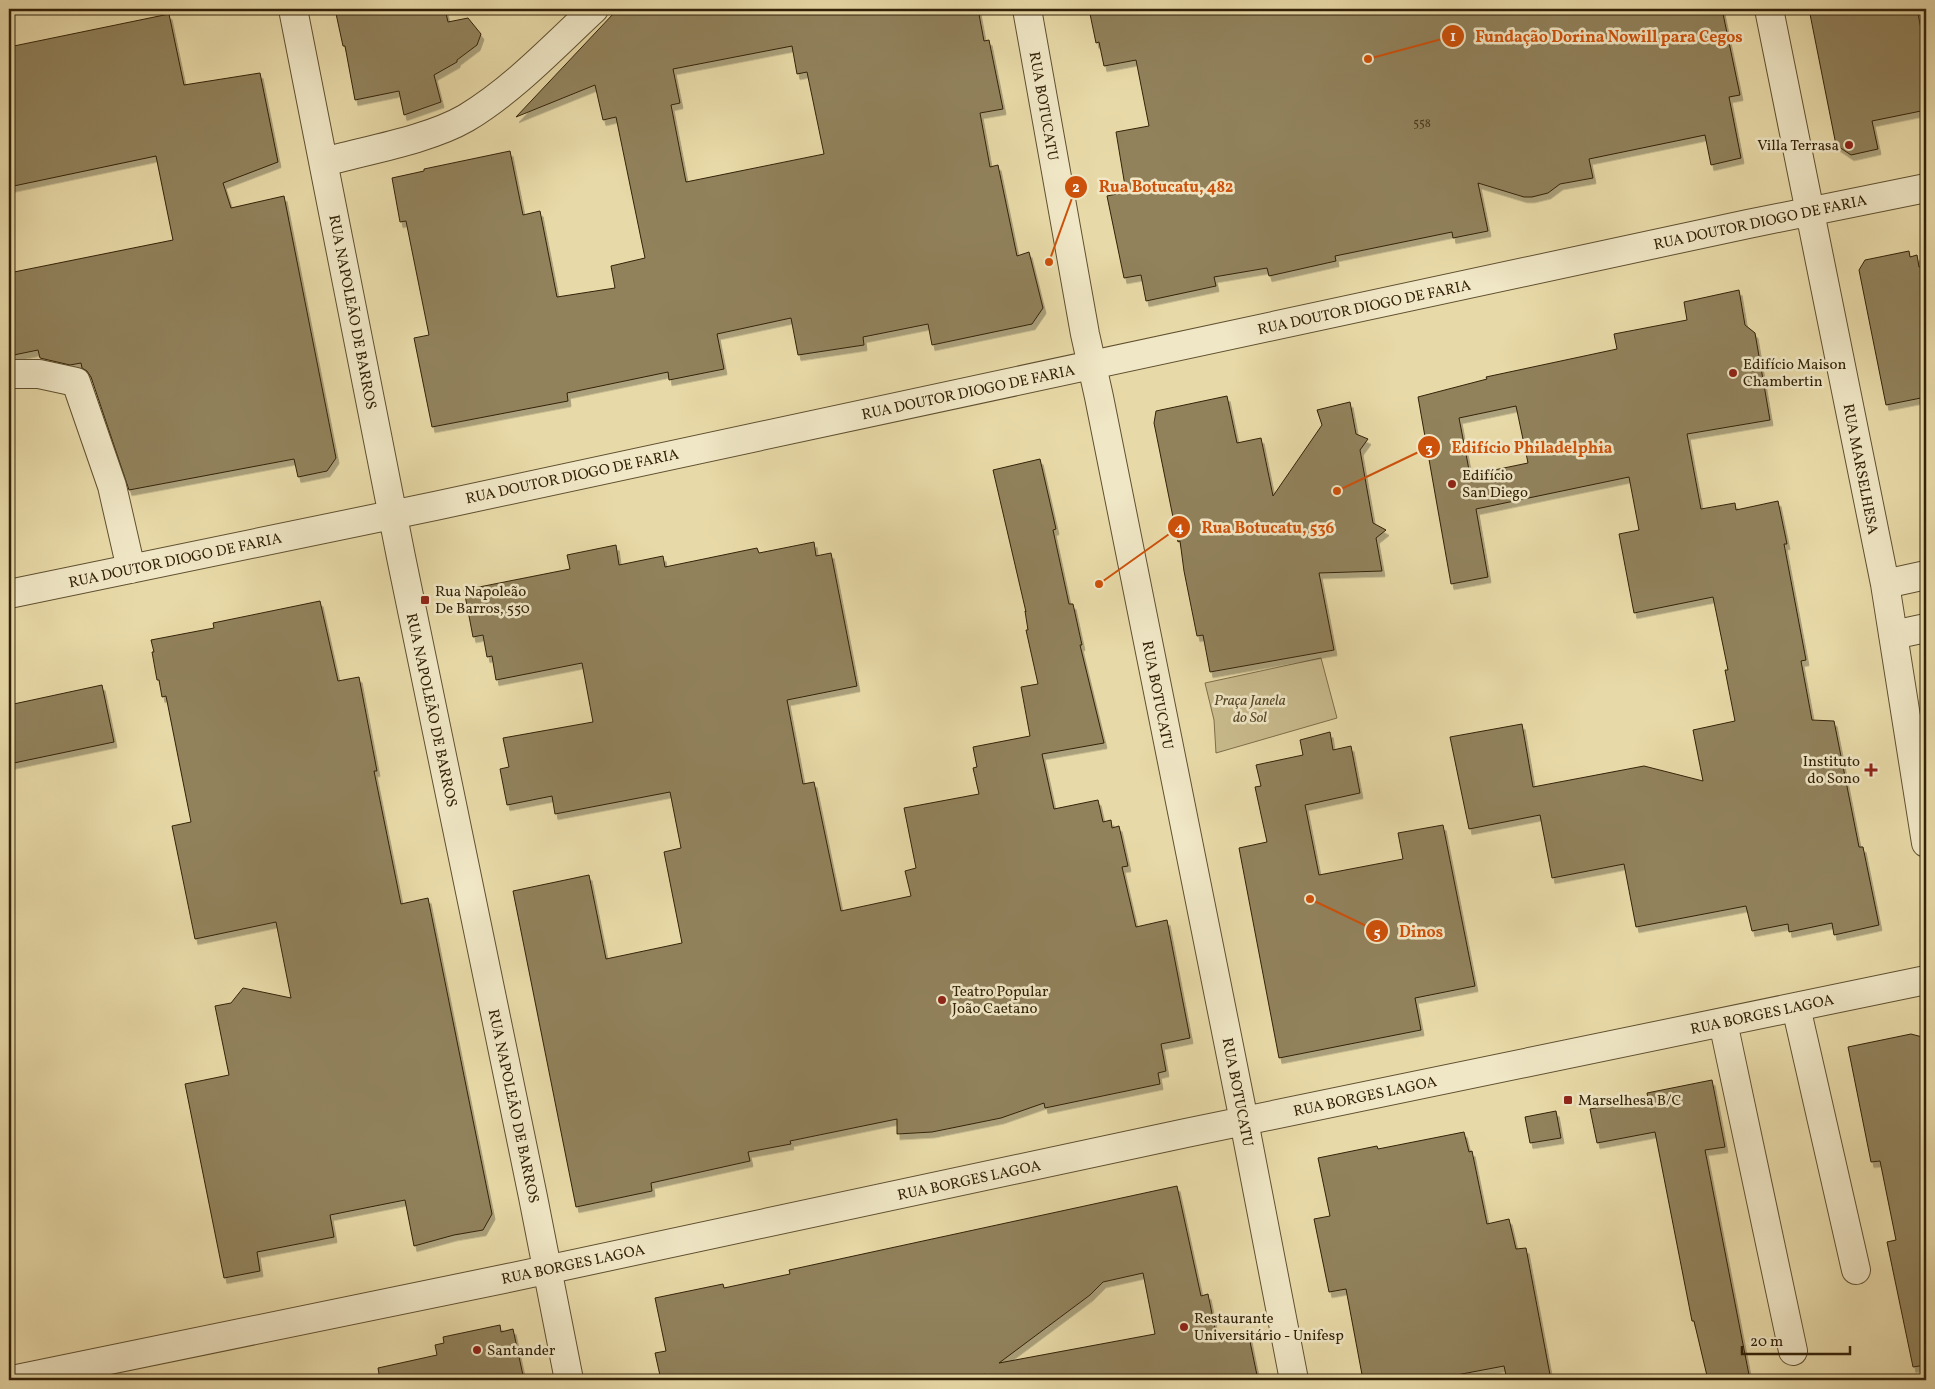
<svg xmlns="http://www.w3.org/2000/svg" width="1935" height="1389" font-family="Vollkorn,serif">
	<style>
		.green { fill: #c9bb8d; stroke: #7e6e4a }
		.building { fill: #91825b; stroke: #332208; fill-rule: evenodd; filter: url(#shadow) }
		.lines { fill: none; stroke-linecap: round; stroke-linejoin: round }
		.minor-casing { stroke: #605030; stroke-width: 30 }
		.minor { stroke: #f0e7c6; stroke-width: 28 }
		.poi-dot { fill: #8f2418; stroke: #f0e7c6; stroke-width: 2 }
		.labels { text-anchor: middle; stroke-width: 5; stroke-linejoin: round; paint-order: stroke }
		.number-label { font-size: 12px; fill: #4a3a1d }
		.street-label { font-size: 15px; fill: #332208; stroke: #f0e7c6 }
		.poi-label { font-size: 15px; fill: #332208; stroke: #f0e7c6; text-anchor: start }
		.park-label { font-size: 15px; font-style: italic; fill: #584829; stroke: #f0e7c6 }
		.leader { fill: none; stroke: #cd510b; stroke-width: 2 }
		.callout-dot { fill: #cd510b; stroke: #f0e7c6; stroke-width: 2 }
		.mark-label { font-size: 15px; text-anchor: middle; font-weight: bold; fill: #fff }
		.callout-label { font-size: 16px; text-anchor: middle; font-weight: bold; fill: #cd510b; stroke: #f0e7c6; stroke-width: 5; stroke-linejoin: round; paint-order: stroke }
	</style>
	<defs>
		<filter id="shadow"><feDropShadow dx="3" dy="5.5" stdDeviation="0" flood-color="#0004"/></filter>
	</defs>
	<rect width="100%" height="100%" fill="#e8daa8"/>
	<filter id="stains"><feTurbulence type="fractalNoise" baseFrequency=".004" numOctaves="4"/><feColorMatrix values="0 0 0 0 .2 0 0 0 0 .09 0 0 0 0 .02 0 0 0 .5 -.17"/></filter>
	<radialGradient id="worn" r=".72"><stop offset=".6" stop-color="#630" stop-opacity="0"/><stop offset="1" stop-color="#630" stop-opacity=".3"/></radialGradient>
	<path class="green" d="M 1321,658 L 1337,718 L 1216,753 L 1214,720 L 1205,683 Z"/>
	<path class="building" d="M 335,9 L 445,9 L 448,22 L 468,18 L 481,34 L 477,45 L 457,60 L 457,62 L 434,75 L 441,102 L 404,115 L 399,91 L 355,100 L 345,46 L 343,46 Z
		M 621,9 L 978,9 L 984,41 L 989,40 L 1003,109 L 980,113 L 990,167 L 998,165 L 1017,256 L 1029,252 L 1043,308 L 1032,324 L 932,345 L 928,324 L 863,337 L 864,345 L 798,355 L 791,318 L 717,334 L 724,369 L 669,380 L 668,372 L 567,393 L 568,401 L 432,427 L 414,338 L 429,335 L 406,221 L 400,222 L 392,178 L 424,171 L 424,169 L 510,151 L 523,215 L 540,211 L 557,297 L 615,288 L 611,266 L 645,258 L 616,117 L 603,120 L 595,85 L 516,117 L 614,13 ZM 792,46 L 797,74 L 807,72 L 824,154 L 686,182 L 671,105 L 680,103 L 673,69 Z
		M 1089,9 L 1722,9 L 1740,95 L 1729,97 L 1741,158 L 1711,165 L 1705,135 L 1589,159 L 1593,178 L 1560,184 L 1548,193 L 1532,197 L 1524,197 L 1478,183 L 1488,231 L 1453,238 L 1452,232 L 1335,256 L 1336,261 L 1269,276 L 1267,268 L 1214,277 L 1216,286 L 1146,301 L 1141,275 L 1124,278 L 1107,196 L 1126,192 L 1116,132 L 1149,126 L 1136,60 L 1104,66 L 1099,42 L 1096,43 Z
		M 1809,9 L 1917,9 L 1926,54 L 1926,110 L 1872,121 L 1878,149 L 1851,155 L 1836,145 Z
		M 169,14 L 184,85 L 260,73 L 278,162 L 223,183 L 231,208 L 284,196 L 336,458 L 327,471 L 298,477 L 294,459 L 129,490 L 91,377 L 87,371 L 82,368 L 81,363 L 70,365 L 40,358 L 38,350 L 9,356 L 9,273 L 173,240 L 156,156 L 9,187 L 9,47 Z
		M 1909,251 L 1910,257 L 1917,255 L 1919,267 L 1926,266 L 1926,397 L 1886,405 L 1859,270 L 1865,260 Z
		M 1739,290 L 1745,325 L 1755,333 L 1770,420 L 1687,434 L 1701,509 L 1735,503 L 1736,510 L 1778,501 L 1787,544 L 1784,544 L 1806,660 L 1801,661 L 1812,720 L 1834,721 L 1859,847 L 1863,847 L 1879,925 L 1834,935 L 1832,923 L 1789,932 L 1788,924 L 1752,931 L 1746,906 L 1636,927 L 1624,864 L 1552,878 L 1540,815 L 1469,829 L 1450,737 L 1522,724 L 1533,787 L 1644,766 L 1703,781 L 1693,730 L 1735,721 L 1725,670 L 1728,670 L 1713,597 L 1634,613 L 1619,534 L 1639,530 L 1629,477 L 1476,509 L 1488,577 L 1451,584 L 1418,397 L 1487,379 L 1486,377 L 1617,349 L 1614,334 L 1687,320 L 1684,302 ZM 1516,406 L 1528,463 L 1470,475 L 1459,418 Z
		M 1227,396 L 1237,443 L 1261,438 L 1273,496 L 1322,425 L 1317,410 L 1350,402 L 1356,434 L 1368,439 L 1360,450 L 1373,523 L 1386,530 L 1376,538 L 1382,571 L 1319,573 L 1334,650 L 1210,672 L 1203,635 L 1197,636 L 1184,571 L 1180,541 L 1178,542 L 1154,423 L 1156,411 Z
		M 1040,459 L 1056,529 L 1053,530 L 1069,604 L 1073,604 L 1082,645 L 1080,645 L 1104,743 L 1042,754 L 1054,809 L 1098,800 L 1103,822 L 1111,820 L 1112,828 L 1119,826 L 1128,866 L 1122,867 L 1136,927 L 1167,920 L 1190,1038 L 1161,1044 L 1166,1071 L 1158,1073 L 1160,1084 L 1045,1108 L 1044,1103 L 1001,1118 L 932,1132 L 897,1134 L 897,1119 L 790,1141 L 791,1144 L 748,1152 L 750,1161 L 651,1183 L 652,1191 L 576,1207 L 513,891 L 589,875 L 606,959 L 682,943 L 664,852 L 681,848 L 670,792 L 555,814 L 552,796 L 507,805 L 500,769 L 509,767 L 503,738 L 593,722 L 582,663 L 496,680 L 492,656 L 487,657 L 483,635 L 473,637 L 464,590 L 570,569 L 567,555 L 616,545 L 619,565 L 663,556 L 665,567 L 757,548 L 759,553 L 814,542 L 816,556 L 831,553 L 857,686 L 787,700 L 803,784 L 814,782 L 841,911 L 911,896 L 905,871 L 916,868 L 904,808 L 979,794 L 973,768 L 977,767 L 973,747 L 1030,736 L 1021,687 L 1038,684 L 1026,630 L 1028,630 L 1025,611 L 1026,612 L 993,470 Z
		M 320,601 L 338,681 L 359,677 L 377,771 L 374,771 L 401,904 L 428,898 L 492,1214 L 483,1230 L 454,1235 L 414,1246 L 405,1200 L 330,1215 L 334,1237 L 257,1252 L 260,1271 L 224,1278 L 185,1084 L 229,1075 L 215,1006 L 231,1003 L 243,988 L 291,998 L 276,922 L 195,939 L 172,826 L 191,822 L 166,696 L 162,697 L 159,680 L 157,680 L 152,652 L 154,652 L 151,640 L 214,628 L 213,623 Z
		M 102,685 L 114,742 L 9,764 L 9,705 Z
		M 1330,732 L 1333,750 L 1351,746 L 1360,793 L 1305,805 L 1319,875 L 1403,859 L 1398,833 L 1443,825 L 1475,986 L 1415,998 L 1421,1030 L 1279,1058 L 1239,848 L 1267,842 L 1255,787 L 1261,786 L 1256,765 L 1303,755 L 1300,740 Z
		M 1911,1034 L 1926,1038 L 1926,1365 L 1913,1367 L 1887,1242 L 1896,1240 L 1880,1161 L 1871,1162 L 1848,1047 Z
		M 1712,1080 L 1725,1147 L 1705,1150 L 1750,1380 L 1708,1380 L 1694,1321 L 1692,1321 L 1655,1132 L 1597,1143 L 1590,1109 L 1648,1098 L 1647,1093 Z
		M 1556,1111 L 1561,1138 L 1530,1143 L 1525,1117 Z
		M 1464,1132 L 1469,1152 L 1472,1151 L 1487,1224 L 1509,1219 L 1516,1249 L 1526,1248 L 1551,1380 L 1507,1380 L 1504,1366 L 1430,1380 L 1363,1380 L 1346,1289 L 1329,1292 L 1314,1219 L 1330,1216 L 1318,1158 L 1377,1146 L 1378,1149 Z
		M 1177,1186 L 1201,1296 L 1208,1294 L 1217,1338 L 1248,1332 L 1258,1380 L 985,1380 L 985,1374 L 976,1380 L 661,1380 L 655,1353 L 666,1351 L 655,1298 L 723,1284 L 724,1288 L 790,1274 L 789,1270 ZM 1143,1273 L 1155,1334 L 999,1363 L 1090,1295 L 1103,1282 Z
		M 500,1325 L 501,1332 L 513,1329 L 524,1380 L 380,1380 L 378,1368 L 437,1355 L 435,1345 L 444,1343 L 443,1337 Z"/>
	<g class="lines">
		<defs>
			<path id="minor" d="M 293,9 L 401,557 L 533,1197 L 569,1380
				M 1027,9 L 1085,334 L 1099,397 L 1244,1121 L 1294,1380
				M 1769,9 L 1885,584 L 1926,843
				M 324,162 C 367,150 428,140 466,118 C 514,89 553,47 594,9
				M 9,374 L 39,374 L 76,382 L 112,486 L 131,569
				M 1885,584 L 1926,575
				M 9,594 L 435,506 L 1748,224 L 1926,188
				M 1893,635 L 1926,628
				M 1796,1007 L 1856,1270
				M 1723,1022 L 1793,1351
				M 12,1380 L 508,1278 L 1186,1133 L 1926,980"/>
		</defs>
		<use href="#minor" class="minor-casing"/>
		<use href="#minor" class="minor"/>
	</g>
	<g class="poi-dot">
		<circle cx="1849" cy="145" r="5"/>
		<circle cx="1733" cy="373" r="5"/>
		<circle cx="1452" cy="484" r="5"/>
		<rect x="420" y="595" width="10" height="10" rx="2.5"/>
		<path d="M1868.5 762.5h5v5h5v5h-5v5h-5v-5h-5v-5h5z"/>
		<circle cx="942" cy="1000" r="5"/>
		<rect x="1563" y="1095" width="10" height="10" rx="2.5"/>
		<circle cx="1184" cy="1327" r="5"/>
		<circle cx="477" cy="1350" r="5"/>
	</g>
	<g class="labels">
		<g class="number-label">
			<text x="1422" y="127">558</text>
		</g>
		<g class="street-label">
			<text transform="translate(1044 106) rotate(80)" y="5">RUA BOTUCATU</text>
			<text transform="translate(1760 222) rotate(-12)" y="5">RUA DOUTOR DIOGO DE FARIA</text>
			<text transform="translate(1364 307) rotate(-12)" y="5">RUA DOUTOR DIOGO DE FARIA</text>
			<text transform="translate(353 312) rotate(79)" y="5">RUA NAPOLEÃO DE BARROS</text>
			<text transform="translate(968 392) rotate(-12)" y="5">RUA DOUTOR DIOGO DE FARIA</text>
			<text transform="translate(1861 469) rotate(79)" y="5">RUA MARSELHESA</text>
			<text transform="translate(572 476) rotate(-12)" y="5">RUA DOUTOR DIOGO DE FARIA</text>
			<text transform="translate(175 560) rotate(-12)" y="5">RUA DOUTOR DIOGO DE FARIA</text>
			<text transform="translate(1158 695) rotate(79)" y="5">RUA BOTUCATU</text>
			<text transform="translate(432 710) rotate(78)" y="5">RUA NAPOLEÃO DE BARROS</text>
			<text transform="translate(1762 1014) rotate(-12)" y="5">RUA BORGES LAGOA</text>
			<text transform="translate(1238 1092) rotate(79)" y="5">RUA BOTUCATU</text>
			<text transform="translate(1365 1096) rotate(-12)" y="5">RUA BORGES LAGOA</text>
			<text transform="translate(514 1106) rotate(78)" y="5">RUA NAPOLEÃO DE BARROS</text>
			<text transform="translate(969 1180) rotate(-12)" y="5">RUA BORGES LAGOA</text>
			<text transform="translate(573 1264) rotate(-12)" y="5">RUA BORGES LAGOA</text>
		</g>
		<g class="poi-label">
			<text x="1839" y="150" text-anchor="end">Villa Terrasa</text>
			<text x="1743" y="369">Edifício Maison<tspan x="1743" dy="17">Chambertin</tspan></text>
			<text x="1462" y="480">Edifício<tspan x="1462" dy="17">San Diego</tspan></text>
			<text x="435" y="596">Rua Napoleão<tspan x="435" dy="17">De Barros, 550</tspan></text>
			<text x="1860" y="766" text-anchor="end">Instituto<tspan x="1860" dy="17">do Sono</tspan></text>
			<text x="952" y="996">Teatro Popular<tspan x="952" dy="17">João Caetano</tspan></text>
			<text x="1578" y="1105">Marselhesa B/C</text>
			<text x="1194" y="1323">Restaurante<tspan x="1194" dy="17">Universitário - Unifesp</tspan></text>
			<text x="487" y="1355">Santander</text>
		</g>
		<g class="park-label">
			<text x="1250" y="705">Praça Janela<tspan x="1250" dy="17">do Sol</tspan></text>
		</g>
	</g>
	<path class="leader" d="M1368 59L1453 36M1049 262L1076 187M1337 491L1429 447M1099 584L1179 527M1310 899L1377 931"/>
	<g class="callout-dot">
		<circle cx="1368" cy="59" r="5"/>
		<circle cx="1049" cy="262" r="5"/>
		<circle cx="1337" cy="491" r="5"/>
		<circle cx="1099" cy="584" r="5"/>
		<circle cx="1310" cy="899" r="5"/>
		<circle cx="1453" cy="36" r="12"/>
		<circle cx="1076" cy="187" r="12"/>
		<circle cx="1429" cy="447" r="12"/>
		<circle cx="1179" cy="527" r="12"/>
		<circle cx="1377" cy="931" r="12"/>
	</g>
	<g class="mark-label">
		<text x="1453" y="41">1</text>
		<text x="1076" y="192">2</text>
		<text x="1429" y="453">3</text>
		<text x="1179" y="532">4</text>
		<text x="1377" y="937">5</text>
	</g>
	<g class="callout-label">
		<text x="1609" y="42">Fundação Dorina Nowill para Cegos</text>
		<text x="1166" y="192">Rua Botucatu, 482</text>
		<text x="1532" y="453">Edifício Philadelphia</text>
		<text x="1268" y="533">Rua Botucatu, 536</text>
		<text x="1421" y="937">Dinos</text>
	</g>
	<rect width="1935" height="1389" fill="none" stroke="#e8daa8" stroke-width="30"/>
	<rect x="10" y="10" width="1915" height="1369" fill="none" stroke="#332208" stroke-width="2.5"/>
	<rect x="15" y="15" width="1905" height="1359" fill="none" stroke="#332208"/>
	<path d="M1742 1346v8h108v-8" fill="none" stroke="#332208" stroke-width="2.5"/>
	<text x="1750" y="1346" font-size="15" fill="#332208" stroke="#f0e7c6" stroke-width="4" paint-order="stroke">20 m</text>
	<rect width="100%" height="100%" filter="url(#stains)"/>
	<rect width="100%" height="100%" fill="url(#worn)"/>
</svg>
